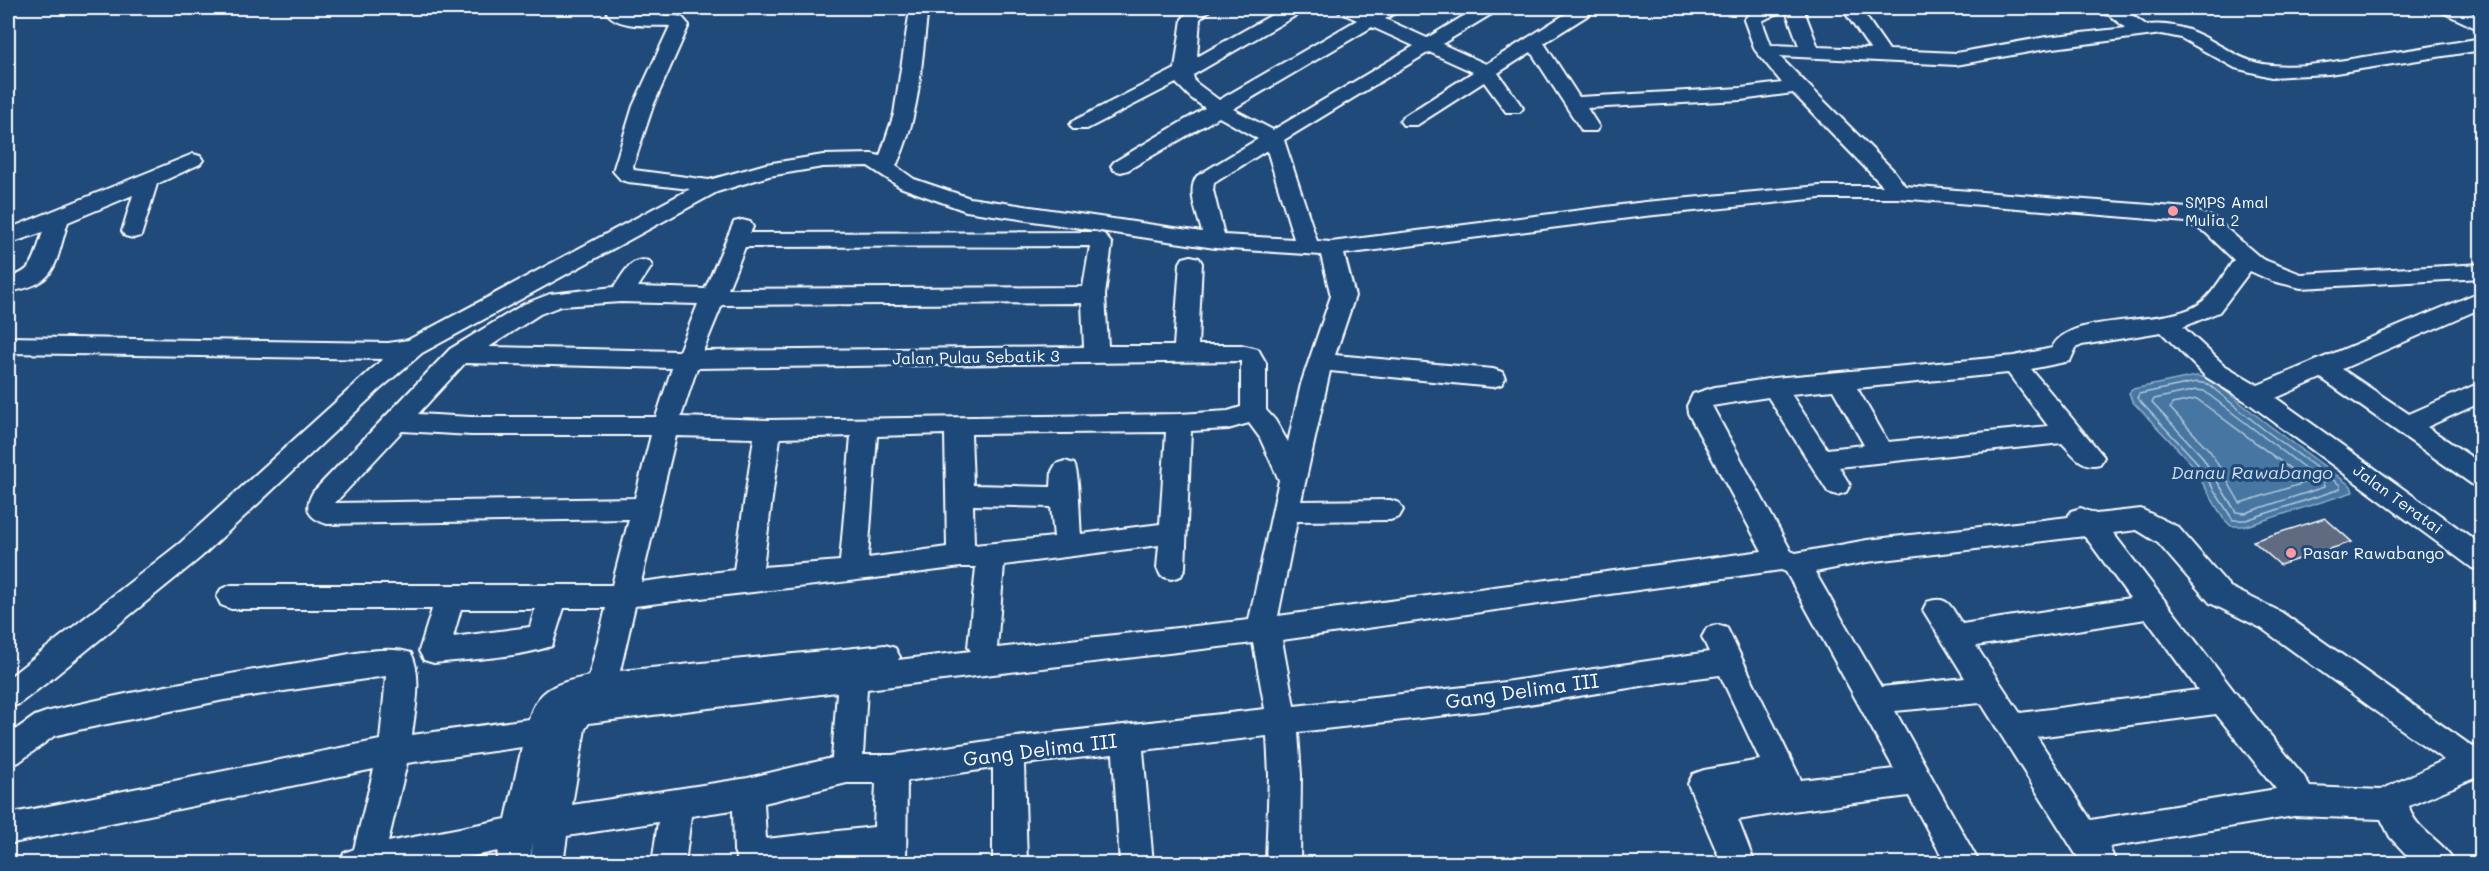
<svg xmlns="http://www.w3.org/2000/svg" width="2489" height="871" font-family="Mali,sans-serif">
	<style>
		.water { fill: #4676a2; stroke: #90adc7; stroke-width: 1.5 }
		.lines { fill: none; stroke-linecap: round; stroke-linejoin: round }
		.shore { stroke: #b5c8da; stroke-width: 1.5 }
		.building { fill: #606a81; stroke: #fff; stroke-width: 1.5 }
		.street-casing { stroke: #fff; stroke-width: 4 }
		.street { fill: #1f4a7a; fill-rule: evenodd }
		.poi-dot { fill: #ff9aa2; stroke: #1f4a7a; stroke-width: 2 }
		.labels { text-anchor: middle; stroke-width: 6; stroke-linejoin: round; paint-order: stroke }
		.poi-label { font-size: 16px; fill: #fff; stroke: #1f4a7a; text-anchor: start }
		.street-label { font-size: 16px; fill: #fff; stroke: #1f4a7a }
		.water-label { font-size: 18px; font-style: italic; fill: #d1dde8; stroke: #1f4a7a }
		.near-street-label { font-size: 20px; fill: #fff; stroke: #1f4a7a }
	</style>
	<rect width="100%" height="100%" fill="#1f4a7a"/>
	<filter id="ink" filterUnits="userSpaceOnUse"><feTurbulence type="fractalNoise" baseFrequency=".0167" numOctaves="2"/><feDisplacementMap in="SourceGraphic" scale="12" xChannelSelector="R" yChannelSelector="G"/><feConvolveMatrix kernelMatrix="1 2 1 2 8 2 1 2 1" color-interpolation-filters="sRGB"/></filter>
	<g filter="url(#ink)">
		<path class="water" d="M 2196,376 L 2209,378 L 2266,423 L 2351,486 L 2353,492 L 2246,526 L 2231,526 L 2223,518 L 2191,463 L 2132,401 L 2129,393 L 2133,389 Z"/>
		<g class="lines">
			<path class="shore" d="M 2196,382 L 2208,384 L 2262,428 L 2340,485 L 2340,489 L 2246,520 L 2233,520 L 2195,460 L 2137,398 L 2139,394 Z
				M 2196,390 L 2204,391 L 2323,482 L 2324,487 L 2245,513 L 2236,512 L 2201,455 L 2152,403 L 2154,399 Z
				M 2197,399 L 2304,479 L 2304,483 L 2240,503 L 2210,451 L 2170,408 L 2172,404 Z"/>
		</g>
		<path class="building" d="M 2325,518 L 2352,542 L 2280,565 L 2253,541 Z"/>
		<g class="lines">
			<defs>
				<path id="street" d="M 608,8 L 626,8 L 626,10 L 635,14 L 676,16 L 682,17 L 689,25 L 653,106 L 633,166 L 634,170 L 709,180 L 766,164 L 823,155 L 872,154 L 880,156 L 894,114 L 909,16 L 913,8 L 931,8 L 927,16 C 921,67 919,119 896,166 L 914,179 L 970,198 L 1202,232 C 1198,215 1186,191 1197,176 L 1258,139 L 1219,117 L 1128,170 L 1121,172 L 1114,170 L 1111,166 L 1114,162 L 1205,108 L 1191,98 L 1176,83 L 1087,129 L 1073,129 L 1070,125 L 1073,121 L 1175,69 L 1182,19 L 1191,8 L 1212,8 L 1200,19 L 1197,57 L 1284,8 L 1305,8 L 1302,12 L 1193,75 L 1195,82 L 1219,100 L 1357,20 L 1339,12 L 1336,8 L 1359,8 L 1370,13 L 1379,8 L 1400,8 L 1397,12 L 1385,19 L 1427,38 L 1477,8 L 1498,8 L 1495,12 L 1442,44 L 1486,64 L 1575,8 L 1596,8 L 1593,12 L 1544,43 L 1579,97 L 1741,88 L 1782,83 L 1755,50 L 1744,20 C 1754,6 1767,6 1783,8 L 1780,12 L 1762,21 L 1771,45 L 1799,46 L 1785,8 L 1803,8 L 1818,47 L 1870,49 L 1842,8 L 1860,8 L 1889,50 L 1956,53 L 2046,37 L 2126,28 L 2109,15 L 2093,12 L 2090,8 L 2122,8 L 2146,25 C 2203,19 2224,61 2271,65 C 2301,68 2334,62 2363,57 C 2402,51 2442,45 2482,38 L 2482,50 L 2329,74 L 2271,77 L 2235,68 L 2181,38 L 2162,34 L 2046,49 L 1956,65 L 1779,56 L 1894,171 L 1905,186 L 2188,208 L 2214,218 L 2262,259 L 2301,274 L 2482,264 L 2482,278 L 2301,288 L 2272,281 L 2250,271 L 2219,312 L 2183,327 L 2224,365 L 2258,385 L 2482,291 L 2482,308 L 2342,369 L 2409,414 L 2482,382 L 2482,402 L 2427,427 L 2482,464 L 2482,488 L 2473,485 L 2321,378 L 2276,398 L 2482,545 L 2482,571 L 2472,568 L 2247,402 L 2206,377 L 2161,332 L 2082,345 L 2076,348 L 2070,361 L 2031,369 L 2104,457 L 2100,464 C 2082,469 2074,455 2062,443 L 1839,467 L 1850,485 L 1846,492 L 1837,495 L 1828,492 L 1768,397 L 1712,406 L 1791,551 L 1796,553 L 1867,540 L 2068,517 L 2071,511 L 2081,508 L 2096,514 L 2141,509 L 2178,527 L 2230,587 L 2281,612 L 2473,747 L 2482,744 L 2482,773 L 2479,776 L 2409,806 C 2414,831 2446,841 2455,864 L 2415,864 L 2390,837 L 2381,819 L 2294,816 L 2109,847 L 2117,864 L 2082,864 L 1981,703 L 1895,711 L 1980,864 L 1946,864 L 1909,796 L 1792,811 L 1738,820 L 1755,864 L 1722,864 L 1688,784 L 1693,774 L 1704,770 L 1760,760 L 1720,675 L 1673,681 L 1491,710 L 1298,732 L 1301,775 L 1300,864 L 1266,864 L 1269,775 L 1267,736 L 1143,750 L 1153,864 L 1120,864 L 1113,754 L 1024,764 L 1027,864 L 993,864 L 993,768 L 907,781 L 906,864 L 872,864 L 873,858 L 825,864 L 739,864 L 734,851 L 733,810 L 691,816 L 685,864 L 652,864 L 658,822 L 567,836 L 563,864 L 530,864 L 533,843 L 529,864 L 496,864 L 498,851 L 437,864 L 340,864 L 344,853 L 354,849 L 374,769 L 8,844 L 8,814 L 380,740 L 386,676 L 224,700 L 78,730 L 54,736 L 19,762 L 8,766 L 8,735 L 35,716 L 46,712 C 135,690 226,674 316,660 C 343,656 386,644 411,653 C 423,676 415,710 412,735 L 529,719 C 538,686 560,683 589,676 L 606,608 L 564,608 L 552,646 C 515,658 473,659 434,663 L 424,660 L 419,651 L 432,609 L 231,609 L 221,605 L 217,597 L 221,589 L 231,585 L 612,585 L 629,519 L 327,524 C 309,518 303,510 313,492 L 450,349 L 524,304 L 550,294 L 614,287 C 624,274 630,256 649,261 L 652,266 L 638,287 L 705,289 L 734,222 L 742,220 L 750,222 L 753,227 L 750,233 L 1096,232 L 1104,234 L 1112,244 L 1105,295 L 1108,346 L 1174,346 L 1180,263 L 1183,258 L 1191,256 L 1199,258 L 1202,263 L 1198,345 L 1241,345 L 1258,349 L 1266,363 L 1266,410 L 1275,420 L 1288,442 L 1301,384 L 1331,296 L 1321,255 L 1215,248 L 966,211 L 900,187 L 868,166 L 823,167 L 769,176 L 717,192 L 422,353 L 379,390 L 200,558 L 49,681 L 19,704 L 8,708 L 8,678 L 180,543 L 383,359 L 8,353 L 8,337 L 388,343 L 408,340 L 690,189 L 628,182 L 621,180 L 613,171 L 633,106 L 670,26 C 652,25 619,29 607,13 ZM 1372,27 L 1414,46 L 1273,130 L 1233,109 ZM 1429,52 L 1473,72 L 1403,117 L 1400,121 L 1403,125 L 1417,125 L 1484,82 L 1506,112 L 1520,112 L 1523,108 L 1498,73 L 1531,52 L 1582,131 L 1596,131 L 1599,127 L 1587,108 L 1741,100 L 1793,93 L 1883,186 L 1820,186 L 1645,202 L 1331,242 L 1317,241 L 1284,140 ZM 1267,150 L 1294,239 L 1224,235 L 1213,190 L 1214,183 ZM 1820,198 L 1898,198 L 2186,222 L 2206,233 L 2234,260 C 2224,273 2215,291 2203,301 C 2170,330 2070,309 2052,348 L 2014,356 L 1774,378 L 1715,387 L 1693,394 L 1687,406 L 1688,413 L 1762,551 L 1278,616 L 1297,521 L 1390,520 L 1399,517 L 1403,510 L 1399,503 L 1390,500 L 1301,501 L 1330,371 L 1493,387 L 1502,384 L 1505,378 L 1502,372 L 1493,369 L 1335,355 L 1355,296 L 1344,254 L 1645,216 ZM 1090,246 L 1083,287 L 728,289 L 745,247 ZM 621,302 L 698,304 L 679,351 L 489,347 L 540,314 L 561,306 ZM 1082,303 L 1084,347 L 703,351 L 722,305 ZM 1241,361 L 1241,407 L 1228,411 L 1179,414 L 768,420 L 681,417 L 697,368 ZM 465,363 L 672,368 L 656,417 L 471,417 L 418,414 ZM 2008,373 L 2048,426 L 1888,442 L 1857,388 ZM 1833,390 L 1864,445 L 1827,449 L 1791,394 ZM 1249,423 L 1260,438 L 1279,480 L 1249,620 L 997,648 L 1004,565 L 1159,545 L 1157,568 L 1161,576 L 1171,579 L 1181,576 L 1185,568 L 1191,431 L 1228,429 ZM 402,431 L 471,435 L 651,435 L 635,498 L 335,503 ZM 1166,432 L 1160,524 L 1081,534 C 1079,519 1080,474 1074,464 L 1065,461 L 1056,464 L 1052,471 L 1051,487 L 973,485 L 971,434 ZM 945,434 L 947,547 L 868,558 L 877,436 ZM 676,436 L 754,438 L 734,570 L 641,582 ZM 851,436 L 840,561 L 763,567 L 780,438 ZM 973,505 L 1051,507 L 1054,537 L 974,545 ZM 2137,530 L 2158,543 L 2210,603 L 2261,628 L 2444,760 L 2381,790 L 2310,787 L 2303,775 L 2234,691 L 2113,533 ZM 2085,536 L 2130,598 L 1962,624 C 1951,608 1949,594 1927,602 L 1923,610 L 1965,678 L 1881,687 L 1815,572 L 1867,562 ZM 961,567 L 976,567 L 968,647 L 971,651 L 898,660 L 900,657 L 895,648 L 885,645 L 620,671 L 635,606 C 744,592 853,582 961,567 ZM 1781,570 L 1786,572 L 1894,769 L 1801,780 L 1727,628 L 1717,625 L 1707,628 L 1702,637 L 1709,652 L 1491,684 L 1294,706 L 1282,640 ZM 461,609 L 535,609 L 530,627 L 453,637 ZM 2146,619 L 2198,690 L 2020,713 L 1976,646 ZM 1253,643 L 1265,709 L 1008,738 L 892,755 L 863,755 L 867,689 ZM 837,692 L 832,758 L 748,778 L 572,805 L 585,729 L 589,723 ZM 2216,714 L 2276,789 L 2091,820 L 2037,737 ZM 522,747 L 506,819 L 388,842 L 407,763 ZM 847,783 L 876,783 L 874,827 L 766,839 L 764,803 Z
					M 2439,8 L 2461,8 L 2482,18 L 2482,31 L 2442,12 Z
					M 193,154 L 200,156 L 203,160 L 200,164 L 157,184 L 141,236 L 133,238 L 125,236 L 122,231 L 133,195 L 68,222 C 54,265 59,284 8,292 L 8,278 C 36,271 34,256 43,232 L 8,244 L 8,229 Z"/>
			</defs>
			<use href="#street" class="street-casing"/>
			<use href="#street" class="street"/>
		</g>
	</g>
	<g class="poi-dot">
		<circle cx="2173" cy="211" r="6"/>
		<circle cx="2291" cy="553" r="6"/>
	</g>
	<g class="labels">
		<g class="poi-label">
			<text x="2185" y="208">SMPS Amal<tspan x="2185" dy="18">Mulia 2</tspan></text>
			<text x="2303" y="559">Pasar Rawabango</text>
		</g>
		<g class="street-label">
			<text transform="translate(976 357) rotate(-1)" y="6">Jalan Pulau Sebatik 3</text>
			<text transform="translate(2398 499) rotate(36)" y="6">Jalan Teratai</text>
		</g>
		<g class="water-label">
			<text x="2252" y="479">Danau Rawabango</text>
		</g>
		<g class="near-street-label">
			<text transform="translate(1522 691) rotate(-8)" y="7">Gang Delima III</text>
			<text transform="translate(1040 750) rotate(-7)" y="7">Gang Delima III</text>
		</g>
	</g>
	<rect width="2489" height="871" fill="none" stroke="#1f4a7a" stroke-width="30"/>
	<rect x="15" y="15" width="2459" height="841" fill="none" stroke="#fff" stroke-width="2" filter="url(#ink)"/>
</svg>
